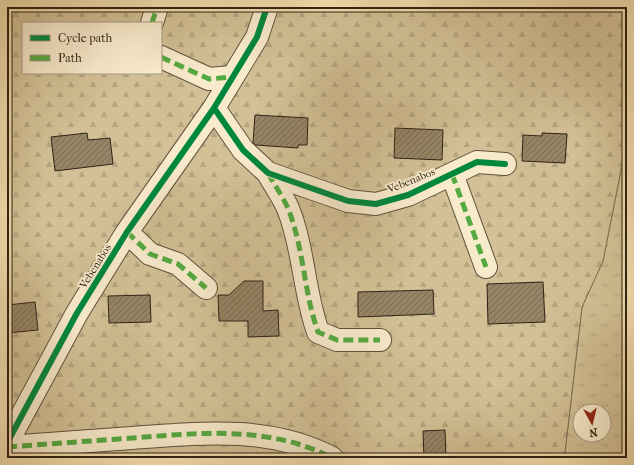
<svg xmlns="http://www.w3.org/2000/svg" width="634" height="465" font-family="'IM FELL French Canon',serif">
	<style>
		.grass { fill: url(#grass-tufts); stroke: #807156; fill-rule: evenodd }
		.forest { fill: url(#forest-firs); stroke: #807156; fill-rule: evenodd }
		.building { fill: url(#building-hatch); stroke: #2e2215 }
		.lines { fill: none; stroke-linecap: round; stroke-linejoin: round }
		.minor-casing { stroke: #60523c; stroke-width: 24 }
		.minor { stroke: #f8ebcc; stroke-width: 22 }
		.quiet { stroke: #54aa42; stroke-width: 5; stroke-dasharray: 10 5; stroke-linecap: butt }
		.cycleway-casing { stroke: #f8ebcc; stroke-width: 8 }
		.cycleway { stroke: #00873e; stroke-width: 6 }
		.labels { text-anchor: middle; stroke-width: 3.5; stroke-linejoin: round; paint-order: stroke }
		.street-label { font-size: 11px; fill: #2e2215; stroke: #f8ebcc }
	</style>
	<defs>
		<pattern id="grass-tufts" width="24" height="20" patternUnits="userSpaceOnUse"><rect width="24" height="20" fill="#d3c096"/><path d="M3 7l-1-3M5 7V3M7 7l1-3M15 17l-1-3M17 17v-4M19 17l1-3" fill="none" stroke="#b5a580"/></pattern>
		<pattern id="forest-firs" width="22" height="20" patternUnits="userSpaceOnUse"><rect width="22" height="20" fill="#d3c096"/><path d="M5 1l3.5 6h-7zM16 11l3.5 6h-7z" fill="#b5a580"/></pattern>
		<pattern id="building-hatch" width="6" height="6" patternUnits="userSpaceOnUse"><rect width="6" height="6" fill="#958566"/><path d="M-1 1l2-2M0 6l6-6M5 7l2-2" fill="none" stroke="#7a6c53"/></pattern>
	</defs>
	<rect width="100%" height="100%" fill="#f5e0b0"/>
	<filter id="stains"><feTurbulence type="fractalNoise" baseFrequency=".005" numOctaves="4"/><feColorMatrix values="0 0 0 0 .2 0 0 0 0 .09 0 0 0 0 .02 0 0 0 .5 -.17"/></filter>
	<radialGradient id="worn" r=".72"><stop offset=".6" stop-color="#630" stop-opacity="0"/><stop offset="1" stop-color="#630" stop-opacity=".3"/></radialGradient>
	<path class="grass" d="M 627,128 L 627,454 L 623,458 L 559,458 L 565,452 L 582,307 L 603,261 L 622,165 ZM 580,411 L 604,411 L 604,435 L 580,435 Z"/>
	<path class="forest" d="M 7,7 L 627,7 L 627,128 L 622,165 L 603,261 L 582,307 L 565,452 L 559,458 L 7,458 ZM 23,23 L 161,23 L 161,73 L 23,73 Z"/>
	<path class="building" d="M 255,115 L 308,118 L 307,145 L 298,145 L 298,148 L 256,145 L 253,143 Z
		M 395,128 L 443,130 L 442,160 L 394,158 Z
		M 87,133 L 88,140 L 110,138 L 113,164 L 55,171 L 51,137 Z
		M 542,133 L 567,134 L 565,163 L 522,161 L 523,135 L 542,136 Z
		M 244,281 L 263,281 L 263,311 L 278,310 L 279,336 L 248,337 L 248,321 L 219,321 L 218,295 L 229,295 Z
		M 543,282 L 545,322 L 488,324 L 487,284 Z
		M 433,290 L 434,314 L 358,317 L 358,292 Z
		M 150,295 L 151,322 L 109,323 L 108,296 Z
		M 35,302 L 38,330 L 7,333 L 7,305 Z
		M 445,430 L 446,458 L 424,458 L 423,431 Z"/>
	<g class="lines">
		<defs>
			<path id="minor" d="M 152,23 L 157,7
				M 161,57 L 209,79 L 232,77
				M 214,108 L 243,150 L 268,173 L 348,201 L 376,204 L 408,195 L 477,162 L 505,164
				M 268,173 C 275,186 284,198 289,211 C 304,250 304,293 318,332 L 337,340 L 380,340
				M 452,174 L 486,267
				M 127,232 L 150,254 L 178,264 L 206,288
				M 7,443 L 77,313 L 127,232 L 214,108 L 257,37 L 267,7
				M 7,447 C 49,444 90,441 132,438 C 199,433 270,425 332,458"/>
		</defs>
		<use href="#minor" class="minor-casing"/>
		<use href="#minor" class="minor"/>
		<path class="quiet" d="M 152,23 L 157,7
			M 161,57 L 209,79 L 232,77
			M 268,173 C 275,186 284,198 289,211 C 304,250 304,293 318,332 L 337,340 L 380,340
			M 452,174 L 486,267
			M 127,232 L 150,254 L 178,264 L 206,288
			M 7,447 C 49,444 90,441 132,438 C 199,433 270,425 332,458
			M 7,454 L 8,458"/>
		<defs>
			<path id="cycleway" d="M 214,108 L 243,150 L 268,173 L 348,201 L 376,204 L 408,195 L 477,162 L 505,164
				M 7,443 L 77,313 L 127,232 L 214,108 L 257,37 L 267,7"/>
		</defs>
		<use href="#cycleway" class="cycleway-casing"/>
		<use href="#cycleway" class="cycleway"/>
	</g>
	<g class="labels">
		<g class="street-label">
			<text transform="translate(411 180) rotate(-22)" y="4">Vebenabos</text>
			<text transform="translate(95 266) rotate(-58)" y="4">Vebenabos</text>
		</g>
	</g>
	<rect width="634" height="465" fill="none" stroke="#f5e0b0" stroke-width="24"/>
	<rect x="8" y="8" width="618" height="449" fill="none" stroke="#2e2215" stroke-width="2"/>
	<rect x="12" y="12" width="610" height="441" fill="none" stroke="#2e2215"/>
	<rect x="22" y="22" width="140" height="52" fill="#f8ebcc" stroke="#a79b83"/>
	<rect x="30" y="35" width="20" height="6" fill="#00873e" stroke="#a79b83"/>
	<text x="58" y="42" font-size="12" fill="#2e2215">Cycle path</text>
	<rect x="30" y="55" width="20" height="6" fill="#54aa42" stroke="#a79b83"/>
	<text x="58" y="62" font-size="12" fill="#2e2215">Path</text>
	<g transform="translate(592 423) rotate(172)"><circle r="19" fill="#f8ebcc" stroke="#a79b83"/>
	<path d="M0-3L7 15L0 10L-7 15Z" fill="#8f2418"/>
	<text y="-6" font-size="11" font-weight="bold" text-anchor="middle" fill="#2e2215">N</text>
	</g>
	<rect width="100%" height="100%" filter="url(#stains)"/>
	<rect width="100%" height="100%" fill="url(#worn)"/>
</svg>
